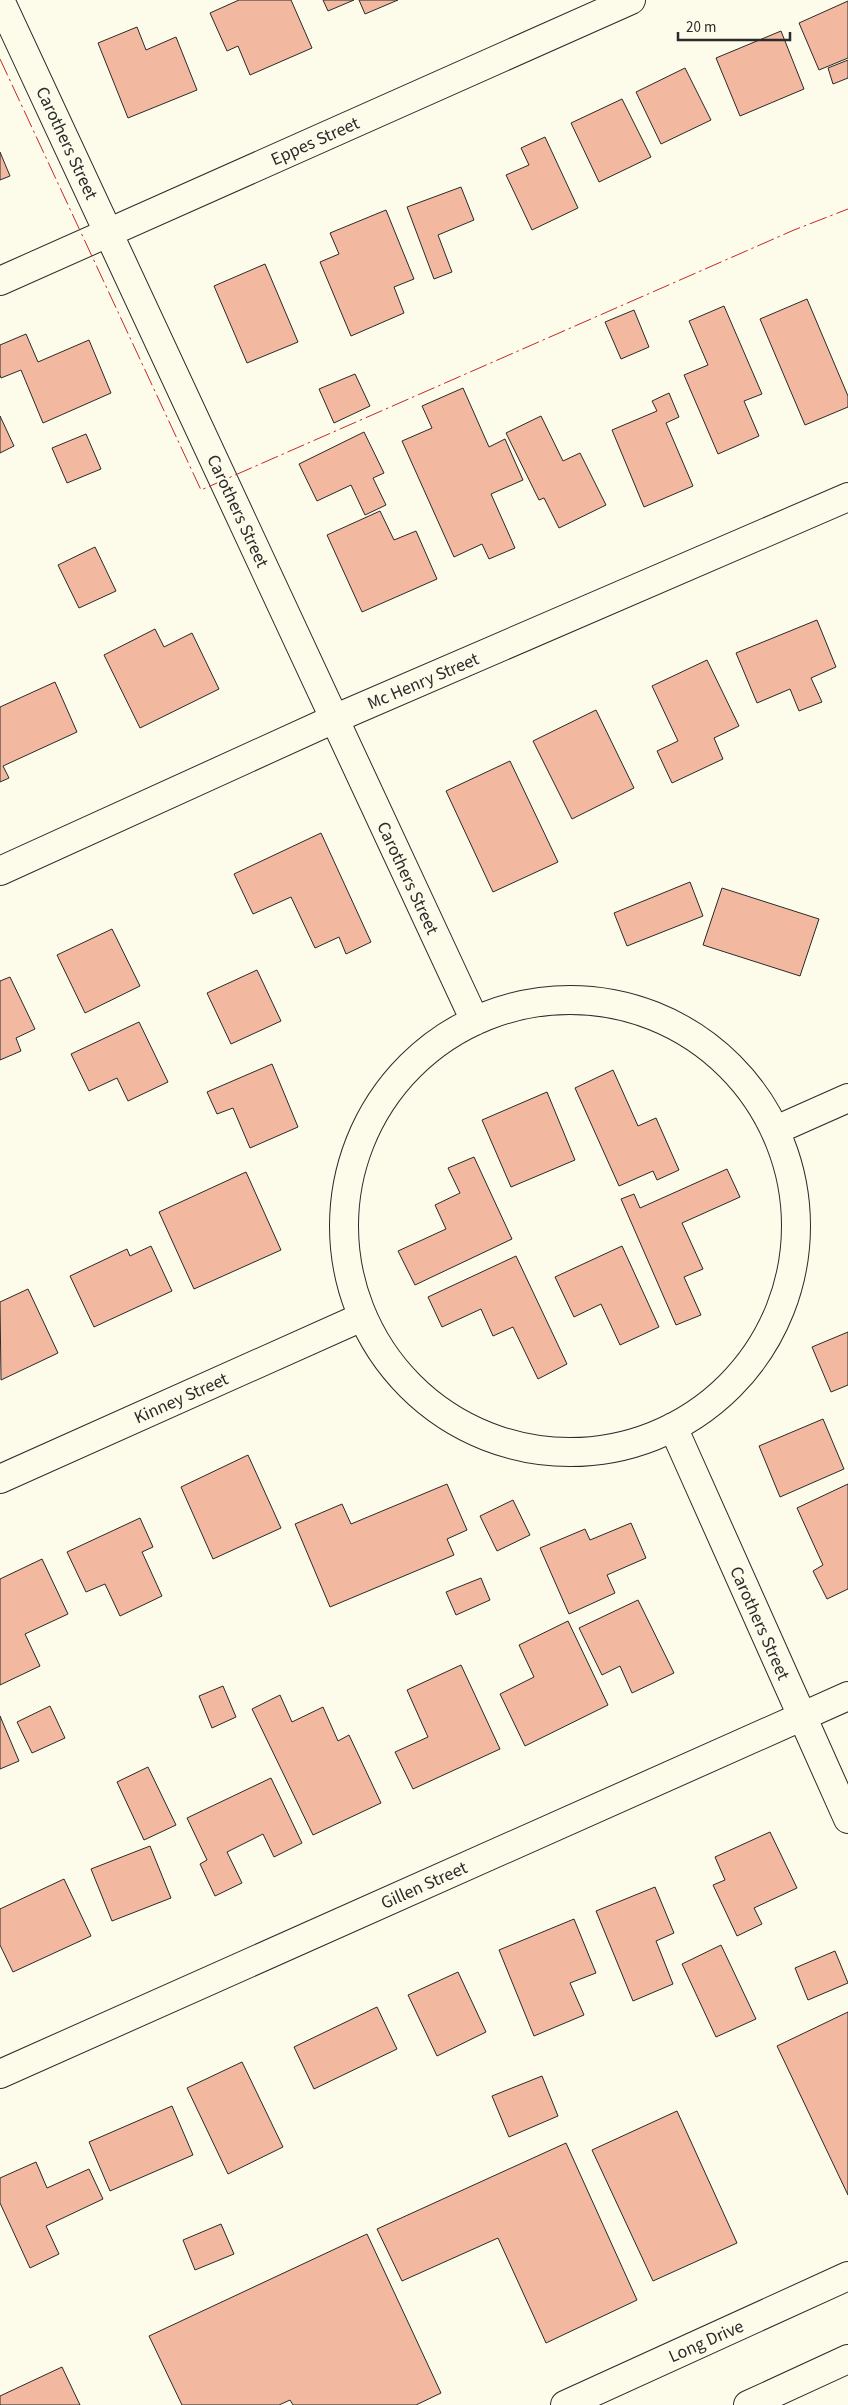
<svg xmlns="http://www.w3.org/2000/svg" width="848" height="2405" font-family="'Source Sans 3',sans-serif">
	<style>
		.building { fill: #f2b8a0; stroke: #2b2b2b }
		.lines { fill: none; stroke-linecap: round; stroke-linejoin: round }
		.minor-casing { stroke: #2b2b2b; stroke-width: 30 }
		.secondary-casing { stroke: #2b2b2b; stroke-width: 30 }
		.minor { stroke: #fdfbea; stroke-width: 28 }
		.secondary { stroke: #fdfbea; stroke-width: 28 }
		.power { stroke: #c62828; stroke-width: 1; stroke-dasharray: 18 4 2.5 4; stroke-linecap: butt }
		.labels { text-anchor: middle; stroke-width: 4; stroke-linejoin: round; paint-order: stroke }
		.street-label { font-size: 18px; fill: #2b2b2b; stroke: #fdfbea }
	</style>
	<rect width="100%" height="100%" fill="#fdfbea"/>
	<path class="building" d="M 239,0 L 291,0 L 312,48 L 250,75 L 238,46 L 227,51 L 210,13 Z
		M 323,0 L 354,0 L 328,11 Z
		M 359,0 L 398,0 L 365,14 Z
		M 848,1 L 848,58 L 819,70 L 799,23 Z
		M 137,27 L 146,50 L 176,37 L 197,90 L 128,118 L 98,43 Z
		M 781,31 L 804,89 L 740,116 L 716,58 Z
		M 848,60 L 848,78 L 833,84 L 828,68 Z
		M 685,68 L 711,120 L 661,144 L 636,92 Z
		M 622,99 L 651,157 L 599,182 L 571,123 Z
		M 545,137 L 578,208 L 532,230 L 506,175 L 529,165 L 521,148 Z
		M 0,152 L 10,176 L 0,180 Z
		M 461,187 L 474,220 L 438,235 L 452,272 L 434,279 L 407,207 Z
		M 386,210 L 414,279 L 394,287 L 404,313 L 351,336 L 320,262 L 339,254 L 330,233 Z
		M 265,264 L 298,342 L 247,363 L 214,286 Z
		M 807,299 L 848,396 L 848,407 L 805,425 L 760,319 Z
		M 724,306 L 762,394 L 744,401 L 759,436 L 718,454 L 684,375 L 708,365 L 689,321 Z
		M 634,310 L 649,347 L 621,359 L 605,322 Z
		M 26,334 L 38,362 L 89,340 L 111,393 L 43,423 L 21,370 L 1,378 L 0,375 L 0,345 Z
		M 355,374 L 370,406 L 334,423 L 319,389 Z
		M 463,388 L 489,447 L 505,439 L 523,480 L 491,494 L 515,548 L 489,559 L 482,544 L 454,557 L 402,441 L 432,428 L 422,406 Z
		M 669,393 L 679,417 L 666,423 L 693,486 L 644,507 L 612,430 L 657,411 L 652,401 Z
		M 0,416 L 14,446 L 0,453 Z
		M 541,416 L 563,461 L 580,453 L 606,505 L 559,528 L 544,498 L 539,500 L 506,433 Z
		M 364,432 L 384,473 L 373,478 L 386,505 L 365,515 L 351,485 L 317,501 L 299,464 Z
		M 86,434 L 101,469 L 67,483 L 52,448 Z
		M 380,511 L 394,540 L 416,531 L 437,579 L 362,612 L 327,535 Z
		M 95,547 L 116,591 L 79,608 L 58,565 Z
		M 817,620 L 836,667 L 811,678 L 822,702 L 799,711 L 790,689 L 757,703 L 736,653 Z
		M 155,629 L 164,647 L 192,633 L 219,689 L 140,728 L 104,655 Z
		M 707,660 L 739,726 L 714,738 L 723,759 L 672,783 L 657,751 L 678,741 L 652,686 Z
		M 55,682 L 77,732 L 3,766 L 9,778 L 0,782 L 0,707 Z
		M 596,710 L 634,788 L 572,819 L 533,741 Z
		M 510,761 L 558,862 L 493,892 L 446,791 Z
		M 321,833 L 371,942 L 346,954 L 339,937 L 315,948 L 291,897 L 253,914 L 234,874 Z
		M 690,882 L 703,916 L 627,946 L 614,913 Z
		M 722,888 L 819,919 L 800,976 L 703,945 Z
		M 112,929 L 140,986 L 85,1013 L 57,955 Z
		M 257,970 L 281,1021 L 231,1044 L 207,993 Z
		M 10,977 L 35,1029 L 16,1038 L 21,1051 L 0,1060 L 0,981 Z
		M 139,1022 L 168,1082 L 128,1101 L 117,1078 L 89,1091 L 71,1054 Z
		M 272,1064 L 298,1127 L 250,1148 L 233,1108 L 217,1114 L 207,1092 Z
		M 613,1070 L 638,1126 L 656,1118 L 679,1170 L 657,1180 L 653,1171 L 619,1186 L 575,1088 Z
		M 547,1092 L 575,1160 L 511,1187 L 482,1120 Z
		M 474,1157 L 512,1239 L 415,1285 L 398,1251 L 446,1229 L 435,1205 L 460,1193 L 448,1168 Z
		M 727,1169 L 740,1197 L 682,1223 L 703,1269 L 684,1277 L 701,1315 L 676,1325 L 621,1199 L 634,1194 L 640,1208 Z
		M 246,1172 L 281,1250 L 194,1289 L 159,1212 Z
		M 151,1246 L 172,1291 L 94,1327 L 70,1276 L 127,1249 L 130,1256 Z
		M 622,1246 L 659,1327 L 620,1345 L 601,1304 L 574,1317 L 555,1277 Z
		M 516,1256 L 567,1364 L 538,1379 L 513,1327 L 493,1336 L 481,1309 L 442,1327 L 428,1297 Z
		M 28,1289 L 58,1353 L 1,1380 L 0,1302 Z
		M 848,1332 L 848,1385 L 831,1392 L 812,1347 Z
		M 823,1419 L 844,1469 L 780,1497 L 759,1446 Z
		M 248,1455 L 281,1528 L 213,1559 L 181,1487 Z
		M 447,1484 L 467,1530 L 447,1539 L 454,1555 L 330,1607 L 295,1524 L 342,1504 L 351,1524 Z
		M 848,1484 L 848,1589 L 827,1599 L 813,1571 L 823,1565 L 797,1508 Z
		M 513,1500 L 530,1535 L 497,1551 L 480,1516 Z
		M 140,1518 L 153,1547 L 142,1552 L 162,1596 L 120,1616 L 105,1584 L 86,1592 L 67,1552 Z
		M 631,1523 L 646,1558 L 607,1575 L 615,1593 L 569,1614 L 540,1548 L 585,1529 L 590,1540 Z
		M 42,1559 L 68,1614 L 25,1634 L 40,1666 L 0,1685 L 0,1579 Z
		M 481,1578 L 490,1600 L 456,1615 L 446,1592 Z
		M 638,1600 L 674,1673 L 632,1693 L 620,1666 L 602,1675 L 579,1628 Z
		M 568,1621 L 608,1705 L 525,1746 L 500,1694 L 534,1677 L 519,1645 Z
		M 461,1665 L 500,1749 L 413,1789 L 395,1752 L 428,1737 L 407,1690 Z
		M 223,1686 L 236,1717 L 212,1728 L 199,1696 Z
		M 280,1695 L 292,1722 L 323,1707 L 338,1741 L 349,1735 L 381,1803 L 313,1835 L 252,1709 Z
		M 50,1706 L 65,1738 L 32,1753 L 17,1722 Z
		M 0,1716 L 19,1761 L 0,1769 Z
		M 148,1767 L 176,1825 L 144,1840 L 117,1782 Z
		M 271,1778 L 302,1843 L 274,1857 L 263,1834 L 227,1852 L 242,1883 L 215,1896 L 200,1864 L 207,1860 L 187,1818 Z
		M 770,1832 L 797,1888 L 754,1908 L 762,1924 L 737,1936 L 713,1885 L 725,1880 L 715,1857 Z
		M 150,1846 L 171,1898 L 112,1921 L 91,1869 Z
		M 64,1879 L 91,1936 L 13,1972 L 0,1945 L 0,1909 Z
		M 655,1887 L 674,1933 L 656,1941 L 673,1984 L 633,2001 L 596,1911 Z
		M 574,1919 L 596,1973 L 570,1983 L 584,2015 L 534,2036 L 499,1950 Z
		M 721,1945 L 756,2019 L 716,2037 L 682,1964 Z
		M 835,1951 L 848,1983 L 808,2000 L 795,1968 Z
		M 458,1972 L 486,2032 L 437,2056 L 408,1995 Z
		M 377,2007 L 397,2049 L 314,2089 L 294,2047 Z
		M 848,2012 L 848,2195 L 777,2046 Z
		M 242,2062 L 283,2147 L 228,2174 L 187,2088 Z
		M 542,2076 L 558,2116 L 509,2137 L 492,2096 Z
		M 172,2106 L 193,2155 L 110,2191 L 89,2142 Z
		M 677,2111 L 737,2243 L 653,2281 L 592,2150 Z
		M 566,2143 L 637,2300 L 546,2343 L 498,2238 L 402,2281 L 377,2229 Z
		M 36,2162 L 47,2188 L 89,2169 L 103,2199 L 46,2226 L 59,2254 L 30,2268 L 0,2203 L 0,2178 Z
		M 221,2224 L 234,2254 L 195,2270 L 183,2240 Z
		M 367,2234 L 441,2393 L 416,2405 L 293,2405 L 290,2400 L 279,2405 L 182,2405 L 149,2336 Z
		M 62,2367 L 80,2405 L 0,2405 L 0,2396 Z"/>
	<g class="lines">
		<defs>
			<path id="minor" d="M 0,0 L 475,1021
				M 0,281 L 631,0
				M 0,871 L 334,719 L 848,497
				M344 1226a226 226 0 1 1 452 0a226 226 0 1 1-452 0Z
				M 776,1130 L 848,1098
				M 673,1427 L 848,1819
				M 0,1479 L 362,1317
				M 0,2074 L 848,1696"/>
			<path id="secondary" d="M 565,2405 L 848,2276
				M 748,2405 L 848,2359"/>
		</defs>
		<use href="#minor" class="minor-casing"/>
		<use href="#secondary" class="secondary-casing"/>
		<use href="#minor" class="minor"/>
		<use href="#secondary" class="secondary"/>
		<path class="power" d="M 0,59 L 201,490 L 794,230 L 848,209"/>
	</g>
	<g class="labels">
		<g class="street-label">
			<text transform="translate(315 141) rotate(-24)" y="6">Eppes Street</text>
			<text transform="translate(67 143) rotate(65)" y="6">Carothers Street</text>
			<text transform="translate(238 511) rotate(65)" y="6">Carothers Street</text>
			<text transform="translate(423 681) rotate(-23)" y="6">Mc Henry Street</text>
			<text transform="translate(408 878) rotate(65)" y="6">Carothers Street</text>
			<text transform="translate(181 1398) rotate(-24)" y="6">Kinney Street</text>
			<text transform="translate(760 1623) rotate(66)" y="6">Carothers Street</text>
			<text transform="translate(424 1885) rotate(-24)" y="6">Gillen Street</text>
			<text transform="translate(706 2341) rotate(-24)" y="6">Long Drive</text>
		</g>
	</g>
	<path d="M678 32v8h112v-8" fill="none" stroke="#2b2b2b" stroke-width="2.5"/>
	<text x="686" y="32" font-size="15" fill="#2b2b2b" stroke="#fdfbea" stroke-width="4" paint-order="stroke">20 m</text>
</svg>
